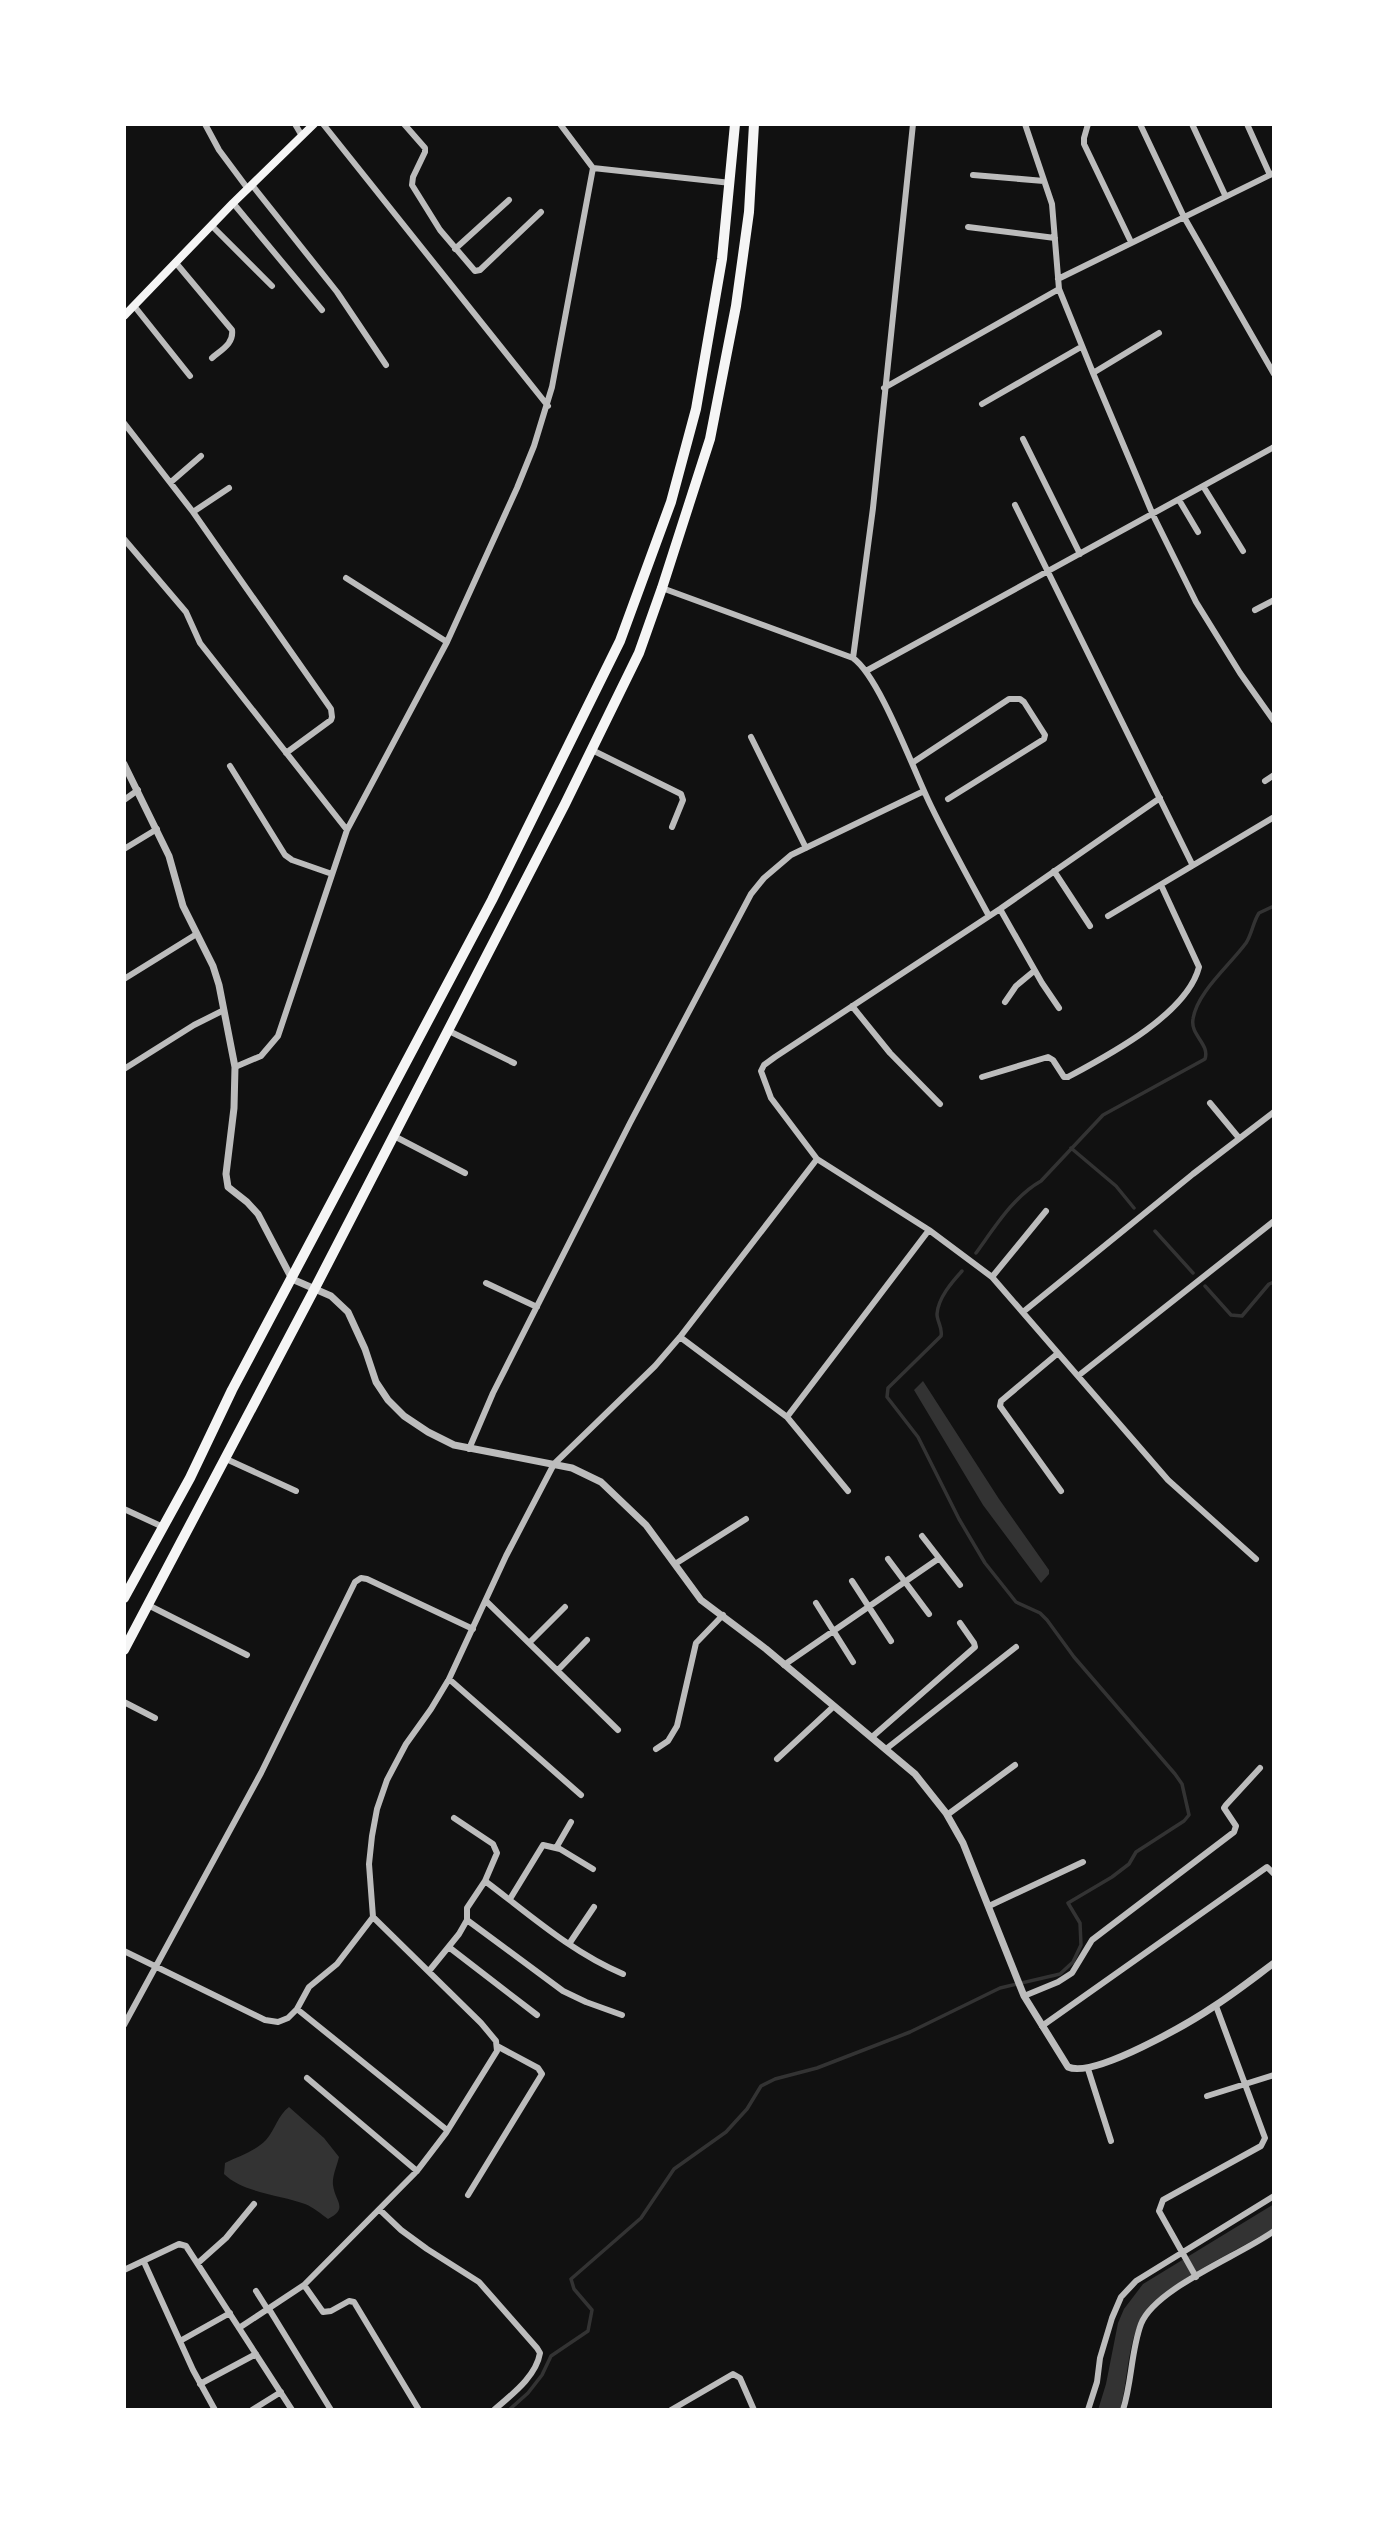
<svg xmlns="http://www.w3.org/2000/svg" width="1398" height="2534" font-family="'Public Sans',sans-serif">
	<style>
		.water { fill: #333 }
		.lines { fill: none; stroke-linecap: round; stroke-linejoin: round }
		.stream { stroke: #333; stroke-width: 3.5 }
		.minor { stroke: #bcbcbc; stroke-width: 6 }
		.tertiary { stroke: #bcbcbc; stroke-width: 7 }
		.secondary { stroke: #f5f5f5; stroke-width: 8 }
		.trunk { stroke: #f5f5f5; stroke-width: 10 }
	</style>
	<rect width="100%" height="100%" fill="#111"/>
	<path class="water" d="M 923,1381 L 999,1499 L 1049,1570 L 1049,1574 L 1041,1583 L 983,1505 L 914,1390 Z
		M 289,2107 L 324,2138 L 339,2157 C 337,2166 332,2176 333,2185 C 335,2202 349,2208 328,2219 C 321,2214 313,2207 305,2204 C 282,2195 243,2193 224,2174 L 225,2163 C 239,2156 254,2152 266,2140 C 275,2130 278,2115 289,2107 Z
		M 1274,2204 L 1274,2228 C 1235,2254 1152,2285 1136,2330 C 1127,2355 1127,2384 1120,2410 L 1098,2410 L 1106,2384 L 1118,2323 L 1124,2309 L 1143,2284 Z"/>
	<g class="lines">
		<path class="stream" d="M 1071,1148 L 1116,1186 L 1134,1208
			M 1155,1231 L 1193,1273
			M 976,1253 C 995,1227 1013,1197 1041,1181 L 1103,1115 L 1205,1059 C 1210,1044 1190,1035 1193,1019 C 1197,992 1230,965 1246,943 C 1252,934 1253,922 1259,913 L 1274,906
			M 1205,1286 L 1231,1315 L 1242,1316 L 1269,1284 L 1274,1282
			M 509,2410 L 528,2393 L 542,2375 L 551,2356 L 588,2331 L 592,2310 L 574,2289 L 571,2279 L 641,2218 L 674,2169 L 726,2132 L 747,2109 L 761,2086 L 775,2079 L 817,2068 L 910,2032 L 1000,1988 L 1060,1974 L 1073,1962 L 1081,1945 L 1080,1923 L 1068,1903 L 1112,1877 L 1129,1864 L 1136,1852 L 1184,1821 L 1189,1815 L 1182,1784 L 1175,1774 L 1074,1657 L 1047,1620 L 1040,1613 L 1016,1602 L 985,1563 L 959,1519 L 918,1437 L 887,1397 L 888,1388 L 941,1336 C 943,1328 937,1322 937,1314 C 938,1298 952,1282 962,1271"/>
		<path class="minor" d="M 205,124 L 219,150 L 248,189
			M 295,124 L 302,136
			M 323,124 L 548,406
			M 404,124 L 425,148 L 425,152 L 413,177 L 412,185 L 440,230 L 475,271 L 480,270 L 541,212
			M 560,124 L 593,168 L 731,183
			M 1025,124 L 1052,204 L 1059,289 L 1093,373 L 1153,515 L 1196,602 L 1240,673 L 1274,721
			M 1088,124 L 1084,138 L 1084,144 L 1131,242
			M 1140,124 L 1184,217 L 1274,374
			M 1192,124 L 1225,195
			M 1247,124 L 1270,175
			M 973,175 L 1044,181
			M 252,185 L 337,292 L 386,365
			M 233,203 L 322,310
			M 211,225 L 272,286
			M 968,227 L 1055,238
			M 455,249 L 509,200
			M 176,263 L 232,330 C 234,344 221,350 212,358
			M 1058,279 L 1274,173
			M 135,307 L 190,376
			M 1093,373 L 1159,333
			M 884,388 L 1059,289
			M 982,404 L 1081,347
			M 124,423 L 193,512 L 331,709 L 332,717 L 331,720 L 286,753
			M 1023,439 L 1080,554
			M 171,482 L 201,456
			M 1203,486 L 1243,551
			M 1179,500 L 1198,532
			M 1015,505 L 1192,864
			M 193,512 L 229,488
			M 124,539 L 186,612 L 200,643 L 347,830
			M 346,578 L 447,642
			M 662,588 L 853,658 C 880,677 914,772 931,806 C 949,843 969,879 989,916
			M 1255,610 L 1274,600
			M 853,658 L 873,508 L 913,124
			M 866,671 L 1274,447
			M 751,737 L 806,848
			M 592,750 L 681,794 L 683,800 L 672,827
			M 912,763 L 1009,699 L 1020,699 L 1024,702 L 1045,735 L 1044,739 L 948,799
			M 230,766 L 285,855 L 292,860 L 332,874
			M 1265,781 L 1274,775
			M 1160,798 L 1000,909 L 775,1057 L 764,1065 L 761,1071 L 771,1098 L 817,1159 L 929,1230 L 992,1277 L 1168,1480 L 1256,1559
			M 124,800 L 138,790
			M 124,849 L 157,829
			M 1054,871 L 1090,926
			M 1000,909 L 1042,983 L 1059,1008
			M 1108,916 L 1274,817
			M 124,979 L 195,935
			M 1005,1002 L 1016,986 L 1034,971
			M 852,1006 L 890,1053 L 940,1104
			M 447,1030 L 514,1063
			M 235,1067 L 261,1056 L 278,1036 L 347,830 L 447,642 L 517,488 L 534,446 L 552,387 L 593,168
			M 124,1069 L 194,1025 L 224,1010
			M 982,1077 L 1048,1057 L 1053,1060 L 1064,1077 L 1068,1077 C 1109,1055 1187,1014 1199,967 L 1161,885
			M 1210,1103 L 1239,1138
			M 394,1136 L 465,1173
			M 992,1277 L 1046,1211
			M 486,1283 L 537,1307
			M 1023,1312 L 1193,1174 L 1274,1112
			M 680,1337 L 787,1417 L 848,1491
			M 1057,1354 L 1001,1401 L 1000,1406 L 1061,1491
			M 1078,1376 L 1274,1221
			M 787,1417 L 929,1230
			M 469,1449 L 493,1393 L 630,1123 L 751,894 L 764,878 L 791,855 L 924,791
			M 224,1458 L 296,1491
			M 124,1509 L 163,1527
			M 922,1536 L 960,1585
			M 888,1559 L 929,1614
			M 675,1564 L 746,1519
			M 852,1581 L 891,1641
			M 487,1602 L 618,1730
			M 816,1603 L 853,1662
			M 148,1605 L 247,1655
			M 530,1642 L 565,1607
			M 784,1665 L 938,1559
			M 558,1670 L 587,1640
			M 449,1679 L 581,1795
			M 124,1702 L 155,1718
			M 872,1737 L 975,1647 L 974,1643 L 960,1623
			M 656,1749 L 668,1741 L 677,1726 L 696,1643 L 723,1615
			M 886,1749 L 1016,1647
			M 777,1759 L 833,1707
			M 947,1815 L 1015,1765
			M 556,1848 L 571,1822
			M 485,1881 C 529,1914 571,1952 623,1974
			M 510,1899 L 543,1845 L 560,1849 L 593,1869
			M 989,1906 L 1083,1862
			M 467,1920 L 563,1991 L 586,2002 L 622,2015
			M 569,1944 L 594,1907
			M 450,1948 L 537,2015
			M 124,1951 L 265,2020 L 278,2022 L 288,2018 L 297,2009 L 309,1987 L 337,1964 L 373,1917
			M 429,1971 L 459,1934 L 467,1920 L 467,1908 L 485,1881 L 497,1853 L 493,1844 L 454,1818
			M 1024,1996 L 1058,1982 L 1072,1973 L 1092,1940 L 1234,1832 L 1236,1826 L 1224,1808 L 1226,1805 L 1260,1768
			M 297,2009 L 447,2130
			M 124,2025 L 261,1773 L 355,1582 L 361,1578 L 367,1579 L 473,1629
			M 1042,2026 L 1267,1867 L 1274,1874
			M 1088,2069 L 1111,2141
			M 307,2078 L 417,2171
			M 1207,2096 L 1274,2075
			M 468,2195 L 542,2074 L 538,2068 L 497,2046
			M 380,2210 L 401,2230 L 427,2249 L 479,2282 L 537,2348 L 540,2353 C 536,2377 511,2395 494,2410
			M 144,2262 L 193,2370 L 215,2410
			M 198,2263 L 226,2238 L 254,2204
			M 124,2270 L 179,2244 L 186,2246 L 292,2410
			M 1196,2277 L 1159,2211 L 1163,2200 L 1261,2146 L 1265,2138 L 1216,2006
			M 304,2285 L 323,2312 L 331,2311 L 349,2301 L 354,2302 L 419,2410
			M 256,2291 L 268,2310
			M 269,2309 L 331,2410
			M 239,2328 L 304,2285 L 417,2171 L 446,2133 L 497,2051 L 496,2041 L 481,2023 L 373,1917 L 369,1864 L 372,1836 L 377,1809 L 387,1780 L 406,1744 L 431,1709 L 449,1679 L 506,1556 L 554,1464 L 655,1366 L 680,1337 L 817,1159
			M 180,2341 L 230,2313
			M 200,2384 L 256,2354
			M 252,2410 L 281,2392
			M 671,2410 L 733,2374 L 740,2378 L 754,2410
			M 1088,2410 L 1097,2382 L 1100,2358 L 1112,2318 L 1121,2297 L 1136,2281 L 1274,2196
			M 1123,2410 C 1132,2382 1131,2351 1141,2324 C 1155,2288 1241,2255 1274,2231"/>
		<path class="tertiary" d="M 124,764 L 169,856 L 183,906 L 213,966 L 219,985 L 235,1067 L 234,1108 L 226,1174 L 228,1187 L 247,1202 L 258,1214 L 292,1279 L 331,1296 L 348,1312 L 365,1349 L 376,1382 L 388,1400 L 404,1416 L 428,1432 L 454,1445 L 572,1468 L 601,1482 L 646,1525 L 701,1600 L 766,1649 L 915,1774 L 946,1813 L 963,1843 L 1024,1996 L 1068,2067 C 1094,2079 1191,2022 1216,2005 C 1236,1992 1255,1977 1274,1963"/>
		<path class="secondary" d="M 124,316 L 233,203 L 314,124"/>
		<path class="trunk" d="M 124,1598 L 190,1478 L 232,1390 L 492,900 L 620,641 L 671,502 L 696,409 L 722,259 L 735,124
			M 124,1650 L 314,1290 L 565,804 L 639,653 L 662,588 L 710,439 L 736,306 L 749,212 L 754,124"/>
	</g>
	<rect width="1398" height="2534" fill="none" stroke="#ffffff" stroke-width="252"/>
</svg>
